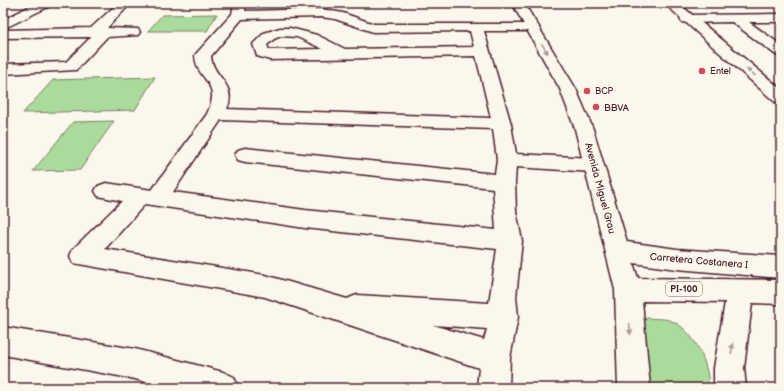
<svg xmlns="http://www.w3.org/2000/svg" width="784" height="391" font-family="'Balsamiq Sans',sans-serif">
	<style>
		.green { fill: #abdb9c; stroke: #7a7d64 }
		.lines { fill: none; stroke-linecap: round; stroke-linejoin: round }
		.minor-casing { stroke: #4a1f2b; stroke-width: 3 }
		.major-casing { stroke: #4a1f2b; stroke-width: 3 }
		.minor { fill: #fbf7ec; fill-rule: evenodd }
		.major { fill: #fbf7ec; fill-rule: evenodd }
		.oneway { fill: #ab9695 }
		.poi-dot { fill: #d1495b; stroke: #fbf7ec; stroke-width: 1.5 }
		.labels { text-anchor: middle; stroke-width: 3; stroke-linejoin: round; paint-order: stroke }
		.far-poi-label { font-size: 9px; fill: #4a1f2b; stroke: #fbf7ec; text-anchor: start }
		.shield { fill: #fbf7ec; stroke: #7f6065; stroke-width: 1 }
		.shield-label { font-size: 9px; font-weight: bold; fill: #4a1f2b }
		.poi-label { font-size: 10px; fill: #4a1f2b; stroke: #fbf7ec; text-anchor: start }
		.street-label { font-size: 10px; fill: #4a1f2b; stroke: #fbf7ec }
	</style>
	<rect width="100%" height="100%" fill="#fbf7ec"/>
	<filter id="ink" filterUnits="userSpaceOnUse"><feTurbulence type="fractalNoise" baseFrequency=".025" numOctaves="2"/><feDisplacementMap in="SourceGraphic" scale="8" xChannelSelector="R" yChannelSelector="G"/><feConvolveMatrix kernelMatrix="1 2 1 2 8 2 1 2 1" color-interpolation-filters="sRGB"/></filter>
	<g filter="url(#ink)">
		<path class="green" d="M 217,14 L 207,31 L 148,31 L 162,15 Z
			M 155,77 L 135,110 L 23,113 L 53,80 Z
			M 114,121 L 80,170 L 33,171 L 73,122 Z
			M 647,318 C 655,319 665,318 672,321 C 695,331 709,365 709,388 L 640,388 L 638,325 Z"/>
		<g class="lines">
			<defs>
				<path id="minor" d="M 36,3 L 52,3 L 50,6 L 3,29 L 3,20 Z
					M 118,3 L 131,3 L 107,28 L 138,29 L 140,32 L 138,35 L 107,37 L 76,70 L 3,74 L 3,64 L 66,62 L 91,37 L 3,38 L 3,30 L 91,28 Z
					M 234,3 L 246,3 L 245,11 L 321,9 L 343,13 L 374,24 L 537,24 L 539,27 L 537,30 L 532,31 L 484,31 L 511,124 L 516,154 L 593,158 L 600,160 L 603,165 L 600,170 L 593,172 L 516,167 L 515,182 L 516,211 L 522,241 L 516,297 L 518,317 L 510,358 L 509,388 L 477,388 L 479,368 L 265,297 L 73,263 L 70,256 L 73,249 L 122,201 L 98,196 L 95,191 L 98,186 L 106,183 L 152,190 L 207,114 C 223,80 196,82 195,55 L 232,14 ZM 321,17 L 335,19 L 373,32 L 470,31 L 474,47 L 345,49 L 317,35 L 290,28 L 280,28 L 264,33 L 253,44 L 257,56 L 270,60 L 476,56 L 491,118 L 227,109 C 238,84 212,77 211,56 L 242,19 ZM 281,36 L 297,37 L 323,49 L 269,50 L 267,45 L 274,39 ZM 221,120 L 493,129 L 497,160 L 495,174 L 245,148 L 238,150 L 235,155 L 238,160 L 245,162 L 493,188 L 496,230 L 305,210 L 173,192 ZM 145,204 L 305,228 L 497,249 L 489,303 L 357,295 L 347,299 L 265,275 L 105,249 ZM 433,325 L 487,329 L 484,340 Z
					M 781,14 L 781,22 L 749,22 L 781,45 L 781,56 L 776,55 L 732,22 L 687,23 L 682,22 L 680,19 L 682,16 L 687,15 Z
					M 3,327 L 135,349 L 223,372 L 234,377 L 239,388 L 167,388 L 135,379 L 3,355 Z"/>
				<path id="major" d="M 512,3 L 524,3 L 576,89 L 593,129 L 627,242 L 677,249 L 781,256 L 781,278 L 677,269 L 633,263 L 638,278 L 781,280 L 781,304 L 752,303 L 744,368 L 746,388 L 714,388 L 714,368 L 725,302 L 642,301 L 650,388 L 618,388 L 615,290 L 575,129 L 560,89 Z
					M 664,3 L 678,3 L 781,89 L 781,103 L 775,102 Z"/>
			</defs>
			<use href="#minor" class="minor-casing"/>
			<use href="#major" class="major-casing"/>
			<use href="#minor" class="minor"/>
			<use href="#major" class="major"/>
		</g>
		<defs><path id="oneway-solid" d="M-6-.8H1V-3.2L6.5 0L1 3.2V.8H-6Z"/></defs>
		<g class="oneway">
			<use href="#oneway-solid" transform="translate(545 49) rotate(59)"/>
			<use href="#oneway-solid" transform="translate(751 72) rotate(-140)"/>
			<use href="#oneway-solid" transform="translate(630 329) rotate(86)"/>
			<use href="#oneway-solid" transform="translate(732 349) rotate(-82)"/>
		</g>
	</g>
	<g class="poi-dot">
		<circle cx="702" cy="71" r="4"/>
		<circle cx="587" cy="91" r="4"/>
		<circle cx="596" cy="107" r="4"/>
	</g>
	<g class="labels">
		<g class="far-poi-label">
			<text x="710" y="74">Entel</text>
			<text x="595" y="94">BCP</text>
		</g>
		<rect class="shield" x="666" y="282" width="36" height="14" rx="3"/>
		<g class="shield-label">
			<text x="684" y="292">PI-100</text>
		</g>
		<g class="poi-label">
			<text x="604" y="111">BBVA</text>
		</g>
		<g class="street-label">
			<text transform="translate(601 188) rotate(75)" y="4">Avenida Miguel Grau</text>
			<text transform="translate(699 260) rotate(5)" y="4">Carretera Costanera I</text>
		</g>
	</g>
	<rect width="784" height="391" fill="none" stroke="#fbf7ec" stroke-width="16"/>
	<rect x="8" y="8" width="768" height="375" fill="none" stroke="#4a1f2b" stroke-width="1.5" filter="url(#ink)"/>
</svg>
